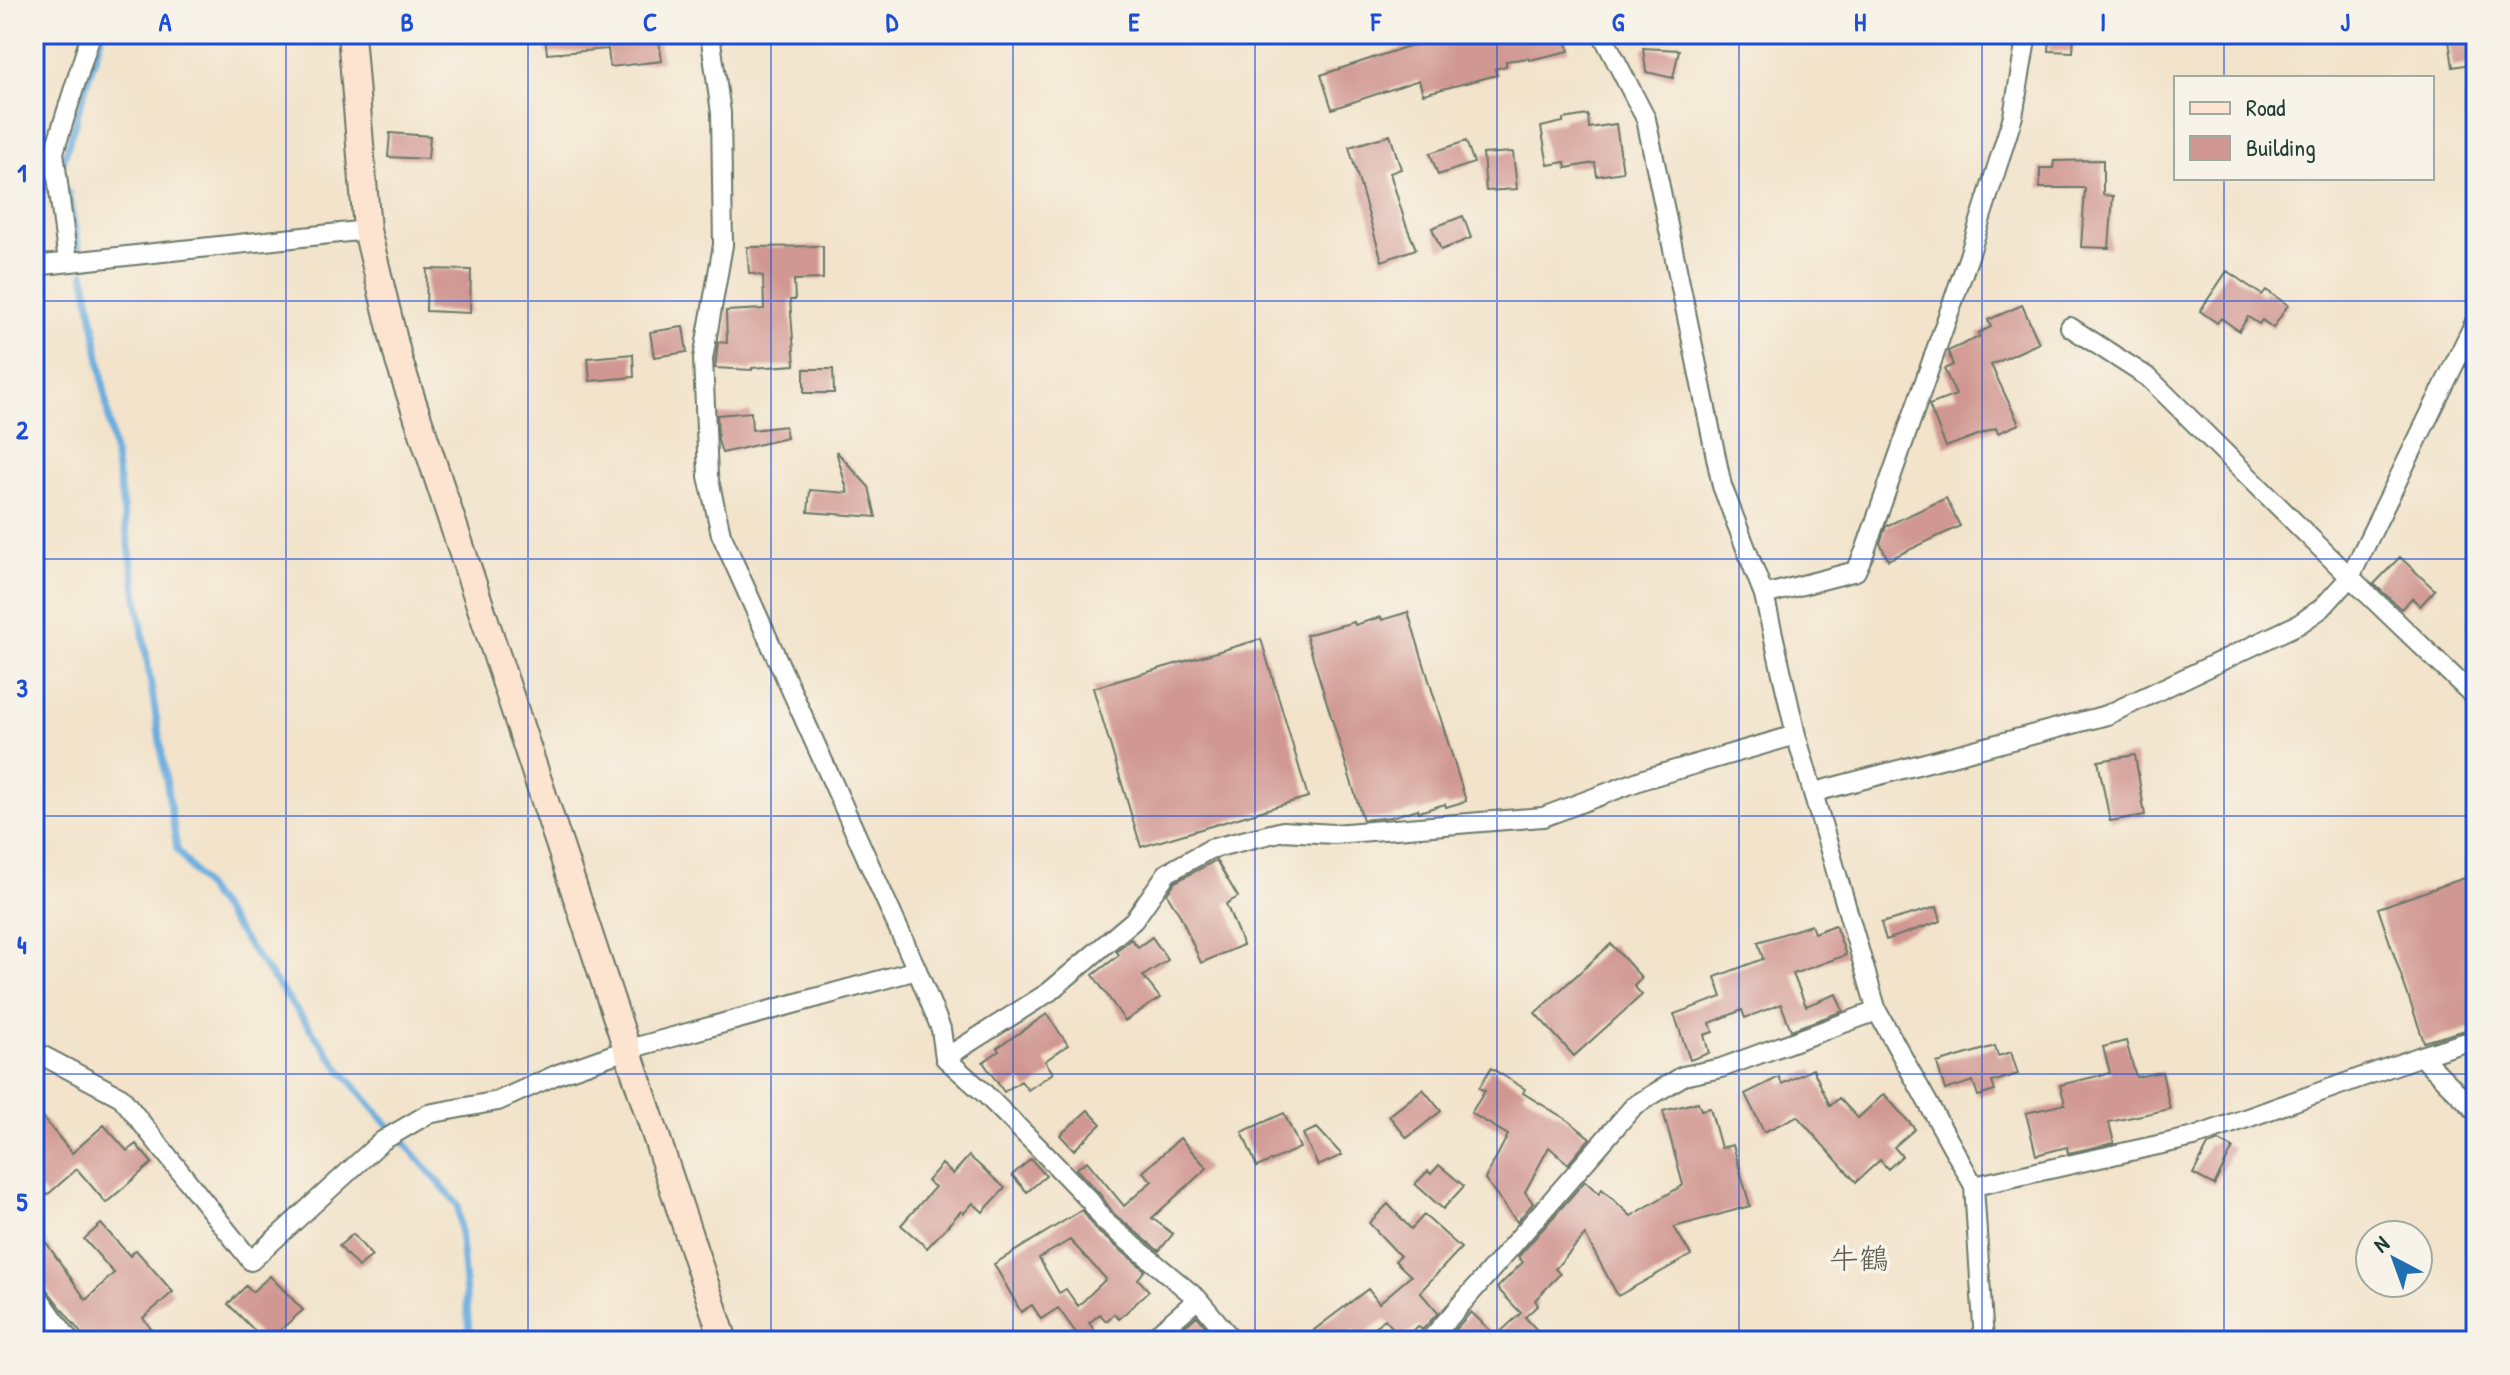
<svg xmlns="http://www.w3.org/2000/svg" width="2510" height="1375" font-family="'Patrick Hand','Klee One',sans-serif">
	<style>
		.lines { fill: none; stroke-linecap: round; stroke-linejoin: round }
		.stream { stroke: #6aaddf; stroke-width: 7 }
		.building { fill: #d19893; fill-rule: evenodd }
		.street-casing { stroke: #697768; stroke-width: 22 }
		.secondary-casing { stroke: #697768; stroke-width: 30 }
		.street { stroke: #fff; stroke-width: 18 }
		.secondary { stroke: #fde4d0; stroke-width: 26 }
		.grid { fill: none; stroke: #1d4ed8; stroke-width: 2; stroke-opacity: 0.55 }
		.labels { text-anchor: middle; stroke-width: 7; stroke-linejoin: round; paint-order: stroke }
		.quarter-label { font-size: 30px; fill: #5d5d55; stroke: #f7f3e8 }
		.neatline { fill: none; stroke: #1d4ed8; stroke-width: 3 }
		.grid-label { font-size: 26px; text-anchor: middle; font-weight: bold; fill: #1d4ed8 }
	</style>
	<rect width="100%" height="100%" fill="#f7f3e8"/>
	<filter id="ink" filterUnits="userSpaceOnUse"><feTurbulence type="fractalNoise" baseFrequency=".0125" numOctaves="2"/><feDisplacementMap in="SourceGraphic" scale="16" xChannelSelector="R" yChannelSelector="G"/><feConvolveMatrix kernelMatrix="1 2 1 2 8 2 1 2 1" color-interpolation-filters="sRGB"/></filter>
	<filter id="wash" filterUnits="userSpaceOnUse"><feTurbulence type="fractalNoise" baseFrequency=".006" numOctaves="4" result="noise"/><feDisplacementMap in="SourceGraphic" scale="32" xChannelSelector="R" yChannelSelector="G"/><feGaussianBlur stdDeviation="1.8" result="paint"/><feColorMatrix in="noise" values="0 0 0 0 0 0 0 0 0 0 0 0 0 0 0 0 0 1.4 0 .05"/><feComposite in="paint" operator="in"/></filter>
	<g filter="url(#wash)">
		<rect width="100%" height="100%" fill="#f2e3ca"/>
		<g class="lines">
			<path class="stream" d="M 62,165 L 102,34
				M 68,193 L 79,250
				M 84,273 L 94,325 L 177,849 L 341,1070 L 388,1125
				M 403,1141 L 458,1205 L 470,1341"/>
		</g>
		<g id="blocks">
			<path class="building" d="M 545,34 L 658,34 L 662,61 L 610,67 L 608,49 L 547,54 Z
				M 1457,34 L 1565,34 L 1569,51 L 1529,60 L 1528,58 L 1506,61 L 1506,66 L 1495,69 L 1497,75 L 1423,94 L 1419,80 L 1332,109 L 1321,75 L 1406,47 Z
				M 2050,34 L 2074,34 L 2073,52 L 2049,51 Z
				M 2448,34 L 2473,34 L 2476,63 L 2453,67 Z
				M 1643,48 L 1679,50 L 1673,78 L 1646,72 Z
				M 1588,115 L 1589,128 L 1616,124 L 1623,172 L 1597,176 L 1595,163 L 1566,168 L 1565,162 L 1548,165 L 1541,127 L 1563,122 L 1563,119 Z
				M 390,133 L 430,136 L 428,159 L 388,157 Z
				M 1390,135 L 1401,169 L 1390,173 L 1406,225 L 1416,249 L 1382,261 L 1349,147 Z
				M 1466,141 L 1474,163 L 1438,175 L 1430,153 Z
				M 1513,152 L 1517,189 L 1486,191 L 1483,154 Z
				M 2103,160 L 2103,195 L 2113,196 L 2109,248 L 2081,247 L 2085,188 L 2040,188 L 2040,168 L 2053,168 L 2054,161 Z
				M 1463,216 L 1471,238 L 1441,250 L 1432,228 Z
				M 823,246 L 823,279 L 794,280 L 795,300 L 790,300 L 795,365 L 752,368 L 752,370 L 715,368 L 718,342 L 727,343 L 726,311 L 764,309 L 763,276 L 749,273 L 747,247 Z
				M 427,269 L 471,270 L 470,313 L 426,311 Z
				M 2227,271 L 2262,295 L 2266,290 L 2288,305 L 2273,328 L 2262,320 L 2259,324 L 2248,317 L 2239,331 L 2221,318 L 2217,323 L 2200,311 Z
				M 2022,305 L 2039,343 L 1991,365 L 2019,424 L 1998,433 L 1996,428 L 1946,447 L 1929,405 L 1956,395 L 1944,369 L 1953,365 L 1948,351 L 1979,337 L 1978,333 L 1991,327 L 1988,320 Z
				M 683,327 L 687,352 L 654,357 L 650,332 Z
				M 633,354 L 634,377 L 590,381 L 588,358 Z
				M 804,369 L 833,369 L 834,393 L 804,393 Z
				M 751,412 L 752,430 L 785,426 L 787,438 L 722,453 L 718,440 L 717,415 Z
				M 836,451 L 869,487 L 876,517 L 808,512 L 810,490 L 848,493 Z
				M 1946,498 L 1960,526 L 1888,560 L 1880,543 L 1886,526 Z
				M 2400,557 L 2435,590 L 2420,606 L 2412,598 L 2401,609 L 2374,584 Z
				M 1408,612 L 1466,801 L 1446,807 L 1445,804 L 1419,812 L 1418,809 L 1391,817 L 1363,820 L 1306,635 L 1354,622 L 1355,625 L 1381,617 L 1382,620 Z
				M 1261,639 L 1308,797 L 1141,847 L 1093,688 Z
				M 2135,755 L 2145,815 L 2110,821 L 2098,761 Z
				M 1216,860 L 1238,897 L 1226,904 L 1243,945 L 1201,963 L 1181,917 L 1167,894 L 1175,882 Z
				M 2476,874 L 2476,1027 L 2424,1042 L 2378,908 Z
				M 1937,907 L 1941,921 L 1886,940 L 1881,923 Z
				M 1811,925 L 1814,933 L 1835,925 L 1846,955 L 1793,974 L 1806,1006 L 1836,994 L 1843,1011 L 1791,1030 L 1781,1004 L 1745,1018 L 1742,1010 L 1710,1023 L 1713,1032 L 1704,1035 L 1709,1053 L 1690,1060 L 1674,1014 L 1722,997 L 1715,977 L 1763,959 L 1758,942 Z
				M 1152,937 L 1168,960 L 1143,976 L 1160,998 L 1125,1021 L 1093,975 L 1119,955 L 1116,951 L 1131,939 L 1138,947 Z
				M 1611,944 L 1642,978 L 1634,986 L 1642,995 L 1574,1056 L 1535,1013 Z
				M 1047,1014 L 1068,1045 L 1045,1061 L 1053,1073 L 1028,1090 L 1021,1081 L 1004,1092 L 983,1062 L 999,1051 L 997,1048 Z
				M 2126,1041 L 2136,1077 L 2162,1072 L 2170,1109 L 2109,1122 L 2114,1143 L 2068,1153 L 2067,1147 L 2036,1155 L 2026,1113 L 2065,1104 L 2060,1085 L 2110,1073 L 2103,1047 Z
				M 1995,1046 L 1998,1056 L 2011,1052 L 2018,1074 L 1992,1082 L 1995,1091 L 1978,1096 L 1973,1081 L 1945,1090 L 1937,1063 Z
				M 1491,1068 L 1525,1089 L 1523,1093 L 1569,1121 L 1590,1138 L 1568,1164 L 1549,1147 L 1525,1192 L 1533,1203 L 1517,1222 L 1485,1179 L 1508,1135 L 1471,1113 L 1485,1091 L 1479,1088 Z
				M 1813,1069 L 1830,1106 L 1839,1098 L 1858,1118 L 1884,1094 L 1915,1129 L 1894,1147 L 1902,1156 L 1888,1169 L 1880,1160 L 1856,1182 L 1797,1116 L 1764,1132 L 1745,1094 L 1779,1077 L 1782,1084 Z
				M 1423,1089 L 1441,1111 L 1407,1138 L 1389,1116 Z
				M 1698,1102 L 1701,1110 L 1710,1108 L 1721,1148 L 1733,1145 L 1750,1206 L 1674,1227 L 1691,1255 L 1618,1296 L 1585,1235 L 1555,1269 L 1560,1274 L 1535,1300 L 1538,1305 L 1525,1317 L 1547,1341 L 1445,1341 L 1471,1312 L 1496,1336 L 1521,1313 L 1497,1288 L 1523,1262 L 1518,1257 L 1585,1181 L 1599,1194 L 1602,1189 L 1631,1216 L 1683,1185 L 1663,1111 Z
				M 34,1107 L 72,1153 L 104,1125 L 127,1151 L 136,1144 L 152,1163 L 106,1203 L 77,1169 L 46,1196 L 34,1183 Z
				M 1088,1110 L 1101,1124 L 1074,1150 L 1060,1135 Z
				M 1284,1113 L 1300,1148 L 1257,1167 L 1242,1132 Z
				M 1317,1128 L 1342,1155 L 1318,1166 L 1303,1134 Z
				M 1180,1138 L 1207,1168 L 1152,1218 L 1173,1234 L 1159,1251 L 1114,1214 L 1099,1193 L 1076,1169 L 1087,1161 L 1124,1206 L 1152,1181 L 1143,1172 Z
				M 2219,1141 L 2233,1148 L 2214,1185 L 2193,1174 L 2208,1145 Z
				M 969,1156 L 1005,1188 L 983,1212 L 973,1203 L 964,1213 L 961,1211 L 927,1248 L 901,1225 L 935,1187 L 927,1181 L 942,1164 L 953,1174 Z
				M 1031,1159 L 1046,1176 L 1027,1192 L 1012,1175 Z
				M 1439,1165 L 1464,1186 L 1443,1209 L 1415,1184 L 1428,1171 L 1431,1174 Z
				M 1388,1204 L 1411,1229 L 1424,1215 L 1461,1248 L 1420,1292 L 1438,1313 L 1422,1330 L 1418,1326 L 1402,1339 L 1385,1319 L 1359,1338 L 1354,1331 L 1341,1341 L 1322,1341 L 1314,1330 L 1368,1289 L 1379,1303 L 1411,1276 L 1395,1261 L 1400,1256 L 1369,1223 Z
				M 1082,1210 L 1097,1231 L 1145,1270 L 1138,1279 L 1149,1291 L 1119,1319 L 1114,1314 L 1106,1321 L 1100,1314 L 1089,1323 L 1102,1341 L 1082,1341 L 1058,1308 L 1041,1319 L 1032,1305 L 1021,1312 L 994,1264 ZM 1070,1240 L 1106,1279 L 1078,1306 L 1066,1289 L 1059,1293 L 1039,1258 Z
				M 101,1224 L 130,1256 L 136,1250 L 173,1292 L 143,1318 L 160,1341 L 87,1341 L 34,1273 L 34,1225 L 86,1300 L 114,1273 L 84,1239 Z
				M 353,1234 L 372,1256 L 358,1267 L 339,1246 Z
				M 270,1276 L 303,1310 L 268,1341 L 265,1341 L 228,1304 L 246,1286 L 252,1292 Z
				M 1197,1316 L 1209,1331 L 1199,1341 L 1180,1341 L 1174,1335 Z"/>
		</g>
	</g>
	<g filter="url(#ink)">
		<use href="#blocks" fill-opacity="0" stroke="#697768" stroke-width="2"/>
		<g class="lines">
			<defs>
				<path id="street" d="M 710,34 L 721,113 L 723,245 L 703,359 L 708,476 L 721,534 L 917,970 L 941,1029 L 945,1058 L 984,1093 L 1038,1147 L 1090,1201 L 1105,1222 L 1198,1299 L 1233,1341
					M 1602,34 L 1646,119 L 1722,486 L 1764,595 L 1796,735 L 1877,1011 L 1974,1186 L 1984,1341
					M 68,262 L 54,152 L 91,34
					M 34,266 L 367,230
					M 2070,327 L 2149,378 L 2350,577 L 2476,698
					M 1764,595 L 1856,571 L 1865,551 L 1969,256 L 2013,116 L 2027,34
					M 1815,792 L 2107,715 L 2299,624 L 2322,608 L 2350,577 L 2476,320
					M 34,1051 L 121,1097 L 251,1261 L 382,1141 L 428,1114 L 498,1101 L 558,1074 L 629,1049 L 917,970
					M 2421,1056 L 2476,1111
					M 945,1058 L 1049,992 L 1134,920 L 1167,873 L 1210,849 L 1283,831 L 1334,834 L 1543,817 L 1644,779 L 1796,735
					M 1974,1186 L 2194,1137 L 2421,1056 L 2476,1039
					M 34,1291 L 70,1341
					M 1149,1341 L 1198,1299
					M 1429,1341 L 1634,1106 L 1683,1076 L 1721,1068 L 1877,1011"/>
				<path id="secondary" d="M 351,34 L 367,230 L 399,361 L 724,1341"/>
			</defs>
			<use href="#street" class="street-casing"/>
			<use href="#secondary" class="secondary-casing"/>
			<use href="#street" class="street"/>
			<use href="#secondary" class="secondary"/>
		</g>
	</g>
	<path class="grid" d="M 286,34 L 286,1341M 528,34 L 528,1341M 771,34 L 771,1341M 1013,34 L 1013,1341M 1255,34 L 1255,1341M 1497,34 L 1497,1341M 1739,34 L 1739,1341M 1982,34 L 1982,1341M 2224,34 L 2224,78M 2224,178 L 2224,1341M 34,301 L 2476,301M 34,559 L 2476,559M 34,816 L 2476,816M 34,1074 L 2476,1074"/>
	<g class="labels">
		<g class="quarter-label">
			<text x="1859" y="1269">牛鶴</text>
		</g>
	</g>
	<rect width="2510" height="1375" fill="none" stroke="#f7f3e8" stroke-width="88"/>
	<rect x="2174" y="76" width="260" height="104" fill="#f7f3e8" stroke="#a1aaa0" stroke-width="2"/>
	<rect x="2190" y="102" width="40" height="12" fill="#fde4d0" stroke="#a1aaa0" stroke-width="2"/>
	<text x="2246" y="116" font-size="24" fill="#1f3d34">Road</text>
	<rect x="2190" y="136" width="40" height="24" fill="#d19893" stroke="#a1aaa0" stroke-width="2"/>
	<text x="2246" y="156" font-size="24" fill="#1f3d34">Building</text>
	<g transform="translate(2394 1259) rotate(319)"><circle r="38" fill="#f7f3e8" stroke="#a1aaa0" stroke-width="2"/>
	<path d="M0-6L14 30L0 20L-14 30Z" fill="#1f6fb2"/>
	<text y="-12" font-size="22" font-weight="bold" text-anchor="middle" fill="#1f3d34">N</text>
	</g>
	<rect x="44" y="44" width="2422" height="1287" class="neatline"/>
	<g class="grid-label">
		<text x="165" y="31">A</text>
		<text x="407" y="31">B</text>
		<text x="650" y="31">C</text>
		<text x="892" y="31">D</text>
		<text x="1134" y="31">E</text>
		<text x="1376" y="31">F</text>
		<text x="1618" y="31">G</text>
		<text x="1860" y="31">H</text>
		<text x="2103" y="31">I</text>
		<text x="2345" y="31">J</text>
		<text x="22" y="182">1</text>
		<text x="22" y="439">2</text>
		<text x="22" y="697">3</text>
		<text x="22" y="954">4</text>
		<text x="22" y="1211">5</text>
	</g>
</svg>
